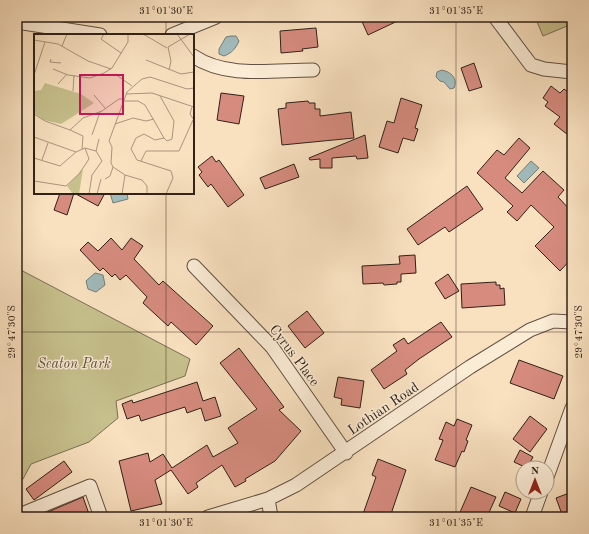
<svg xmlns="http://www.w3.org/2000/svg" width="589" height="534" font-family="'Old Standard TT',serif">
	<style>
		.green { fill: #c6c08d; stroke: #7b7053 }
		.water { fill: #a1bbbc; stroke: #747d7b }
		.building { fill: #d68b7e; stroke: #302119 }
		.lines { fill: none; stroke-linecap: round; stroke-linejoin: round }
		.street-casing { stroke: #625143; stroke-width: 15 }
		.street { stroke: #fbecd6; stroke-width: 13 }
		.ticks { fill: none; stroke: #302119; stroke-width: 1; stroke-opacity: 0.45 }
		.labels { text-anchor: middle; stroke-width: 3; stroke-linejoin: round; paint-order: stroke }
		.street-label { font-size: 14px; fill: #302119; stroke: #fbecd6 }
		.park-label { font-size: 14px; font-style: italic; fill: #5d513c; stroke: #fbecd6 }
		.inset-road { fill: none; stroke: #a9947d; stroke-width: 1 }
		.view { fill: #c2185b; fill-opacity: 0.15; stroke: #c2185b; stroke-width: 2 }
		.inset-edge { fill: none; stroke: #302119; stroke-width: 2 }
		.neatline { fill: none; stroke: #302119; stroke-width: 1.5 }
		.ticks-label { font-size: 10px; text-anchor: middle; fill: #302119 }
	</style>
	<rect width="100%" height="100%" fill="#f9e1c0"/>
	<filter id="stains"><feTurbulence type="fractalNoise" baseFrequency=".005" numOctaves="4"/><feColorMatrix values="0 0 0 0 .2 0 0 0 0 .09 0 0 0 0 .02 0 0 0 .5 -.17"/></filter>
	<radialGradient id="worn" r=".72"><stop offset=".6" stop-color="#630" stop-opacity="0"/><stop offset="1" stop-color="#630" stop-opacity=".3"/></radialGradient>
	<path class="green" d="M 535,17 L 572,17 L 572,24 L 543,36 Z
		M 17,268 L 190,359 L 185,376 L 116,401 L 118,418 L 89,442 L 31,464 L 23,479 L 17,484 Z"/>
	<path class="water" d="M 231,36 L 236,36 L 239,41 C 236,48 232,53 224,56 L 219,54 L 219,49 L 226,37 Z
		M 442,70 C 451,72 458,78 454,88 L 450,89 L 444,82 L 440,81 L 436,77 L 437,72 Z
		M 531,161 L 539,168 L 524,183 L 517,176 Z
		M 110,193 L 127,193 L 128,199 L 113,203 Z
		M 95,273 L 103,275 L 105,285 L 96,292 L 88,289 L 86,281 Z"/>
	<path class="building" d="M 360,17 L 406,17 L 368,35 Z
		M 316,28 L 318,47 L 302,49 L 303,51 L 281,53 L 280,31 Z
		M 474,63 L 482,87 L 469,91 L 461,68 Z
		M 551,86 L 560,93 L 564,89 L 572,95 L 572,138 L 554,124 L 560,117 L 545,106 L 548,102 L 543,98 Z
		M 221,93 L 244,96 L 239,124 L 217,120 Z
		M 401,98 L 422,105 L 415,128 L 418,129 L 414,141 L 403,138 L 398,153 L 379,147 L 387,121 L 394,123 Z
		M 308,101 L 309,103 L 315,103 L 315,109 L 320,109 L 320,116 L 351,112 L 354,138 L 282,145 L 278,109 L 286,108 L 286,103 Z
		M 365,135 L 368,158 L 357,159 L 356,156 L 332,158 L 332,168 L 320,168 L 320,159 L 310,160 L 309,158 Z
		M 519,138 L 530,148 L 505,178 L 522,193 L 543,171 L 564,190 L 558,197 L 572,212 L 572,258 L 560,271 L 535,246 L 554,227 L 531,205 L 517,221 L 507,212 L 513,206 L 477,173 L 497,150 L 504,155 Z
		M 212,156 L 216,162 L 219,160 L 244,195 L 228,207 L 211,184 L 208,187 L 199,175 L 202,172 L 198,167 Z
		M 294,164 L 299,177 L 265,189 L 260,178 Z
		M 467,186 L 483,209 L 449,232 L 445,227 L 418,245 L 407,229 Z
		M 60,193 L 74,193 L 67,215 L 54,210 Z
		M 74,193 L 105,193 L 98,206 Z
		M 111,238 L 122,250 L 131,238 L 143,246 L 134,259 L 159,285 L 163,281 L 213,326 L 196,345 L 171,322 L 168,326 L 143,303 L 147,297 L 126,275 L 120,280 L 115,274 L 112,277 L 103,268 L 100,271 L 80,250 L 88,242 L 98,251 Z
		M 415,255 L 416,273 L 401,274 L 401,282 L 397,282 L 397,284 L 384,285 L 383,283 L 363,284 L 362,266 L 400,264 L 399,256 Z
		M 448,274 L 459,291 L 445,299 L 435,283 Z
		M 496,282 L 496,285 L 500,285 L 500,289 L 504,288 L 505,305 L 462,308 L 461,284 Z
		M 307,311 L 324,333 L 305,348 L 288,326 Z
		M 441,322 L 452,337 L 419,359 L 405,370 L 407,374 L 384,389 L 371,370 L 397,351 L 393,345 L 404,338 L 408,344 Z
		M 239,348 L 284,407 L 279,410 L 301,431 L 275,461 L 245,479 L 246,481 L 235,487 L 222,465 L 196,483 L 198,487 L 188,494 L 171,470 L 155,480 L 162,504 L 131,511 L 119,461 L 148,453 L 150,462 L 163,454 L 172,468 L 207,445 L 213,457 L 238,443 L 228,428 L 257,409 L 220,363 Z
		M 519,360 L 563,376 L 554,399 L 510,383 Z
		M 338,377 L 364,381 L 360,408 L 341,405 L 342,399 L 334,397 Z
		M 197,382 L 203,401 L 215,397 L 221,416 L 205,421 L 201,408 L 187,413 L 185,407 L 141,421 L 139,415 L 127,419 L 122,404 L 132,400 L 133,403 Z
		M 530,416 L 547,429 L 530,452 L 513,439 Z
		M 457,419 L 472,425 L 466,440 L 468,441 L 464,452 L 462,451 L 455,467 L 435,460 L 443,440 L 439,439 L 446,422 L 454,426 Z
		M 520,450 L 533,457 L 527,468 L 514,462 Z
		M 378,459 L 406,470 L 390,517 L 362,517 L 376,477 L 372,475 Z
		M 64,461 L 72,472 L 34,500 L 26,489 Z
		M 471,487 L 496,497 L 487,517 L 458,517 Z
		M 505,492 L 521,499 L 515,513 L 499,506 Z
		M 572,492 L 572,517 L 563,517 L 556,498 Z
		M 83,497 L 90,517 L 36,517 Z"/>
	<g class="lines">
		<defs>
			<path id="street" d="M 495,17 L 531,65 L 544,69 L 572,72
				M 17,22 L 100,35
				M 172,35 L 216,17
				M 193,56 C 227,79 273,70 313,70
				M 194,266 L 272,347 L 346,453
				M 547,477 L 572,408
				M 268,499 L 271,517
				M 17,516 L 90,486 L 101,517
				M 208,517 L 268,499 L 296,485 L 470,367 L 530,330 L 553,321 L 572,322
				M 532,517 L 541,492"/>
		</defs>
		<use href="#street" class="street-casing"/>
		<use href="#street" class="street"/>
	</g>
	<path class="ticks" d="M 166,17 L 166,35M 456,17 L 456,517M 166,193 L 166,517M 17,332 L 572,332"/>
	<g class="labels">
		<g class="street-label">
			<text transform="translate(295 355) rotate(53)" y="5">Cyrus Place</text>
			<text transform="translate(383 408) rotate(-34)" y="5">Lothian Road</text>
		</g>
		<g class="park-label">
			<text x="74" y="368">Seaton Park</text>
		</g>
	</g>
	<g transform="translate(34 34)">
		<rect width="160" height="160" fill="#f9e1c0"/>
		<path d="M 11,49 L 47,60 L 60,69 L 27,90 L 10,86 L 0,79 L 0,57 L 7,56 ZM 49,135 L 45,160 L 39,160 L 33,152 Z" fill="#c6c08d"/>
		<path class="inset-road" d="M 70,0 L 67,5 L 87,19M 109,0 L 133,14M 143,0 L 160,23M 0,6 L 24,10 L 54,27 L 77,35M 28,12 L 33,0M 17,25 L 16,28 L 27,29M 112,26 L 147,40 L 160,38M 19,35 L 34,41 L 56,44 L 70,39 L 78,34 L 94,8 L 94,0M 135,36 L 137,27 L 134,13 L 156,0M 81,40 L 98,52M 0,41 L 11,8M 24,50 L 33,40M 39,57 L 40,41M 92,60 L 118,59 L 160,73M 60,61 L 71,74M 126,62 L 140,87 L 138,105 L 133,107 L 130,104M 90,67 L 104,67 L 111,71 L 130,104M 158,73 L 156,80 L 160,86M 0,80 L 11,87 L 36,96 L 49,84 L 68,77 L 85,65 L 90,65M 81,90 L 99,84 L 112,87 L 120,85M 36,96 L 49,102 L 48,115M 58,101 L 66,78M 0,103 L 42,118M 130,104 L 121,106 L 110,100 L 102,104 L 97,115 L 103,126 L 137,137 L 139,144 L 132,160M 51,114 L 62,117 L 68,127 L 58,141 L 55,160M 62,117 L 65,105M 0,124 L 26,132 L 42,118 L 51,114M 8,126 L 14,109M 107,127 L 112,117 L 145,117 L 159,86M 71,145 L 76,142 L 79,133M 0,147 L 32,152 L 45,140 L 55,125 L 51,114M 63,160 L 67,145M 88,160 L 91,141M 113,160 L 113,152 L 108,146 L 91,141 L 79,133 L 77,129 L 78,113 L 75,107 L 93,58 L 108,45 L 116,43 L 153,55 L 160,54"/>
		<path class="view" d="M 46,41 L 89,41 L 89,80 L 46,80 Z"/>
		<rect width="160" height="160" class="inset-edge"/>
	</g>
	<rect width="589" height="534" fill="none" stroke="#f9e1c0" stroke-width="44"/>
	<g transform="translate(535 480)"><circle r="19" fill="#fbecd6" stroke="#aa9b8a"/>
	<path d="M0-3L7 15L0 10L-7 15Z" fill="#8f2418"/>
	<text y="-6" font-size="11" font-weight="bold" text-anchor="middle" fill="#302119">N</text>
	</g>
	<rect x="22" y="22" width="545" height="490" class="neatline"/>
	<g class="ticks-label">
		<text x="166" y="14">31°01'30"E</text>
		<text x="456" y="14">31°01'35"E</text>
		<text transform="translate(11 332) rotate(-90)" y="4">29°47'30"S</text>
		<text transform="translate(578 332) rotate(-90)" y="4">29°47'30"S</text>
		<text x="166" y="526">31°01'30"E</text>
		<text x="456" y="526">31°01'35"E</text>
	</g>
	<rect width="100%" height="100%" filter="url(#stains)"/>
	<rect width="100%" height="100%" fill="url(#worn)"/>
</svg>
